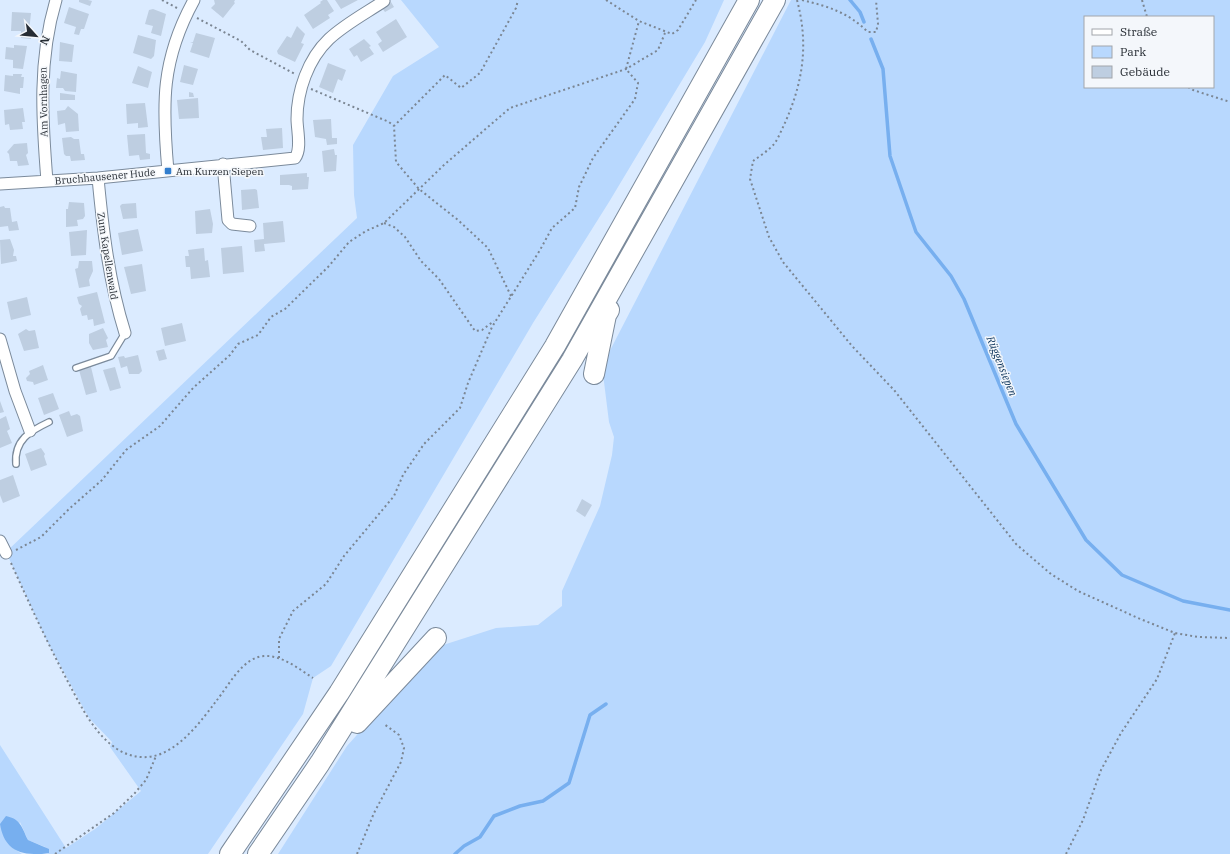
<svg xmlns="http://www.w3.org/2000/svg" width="1230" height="854" font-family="'IBM Plex Serif',serif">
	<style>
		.green { fill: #b8d8fe; fill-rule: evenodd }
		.water { fill: #77afef }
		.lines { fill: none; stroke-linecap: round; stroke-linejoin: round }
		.stream { stroke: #77afef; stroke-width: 3.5 }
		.building { fill: #becee1 }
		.lane-casing { stroke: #7b8a9b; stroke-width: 8 }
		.street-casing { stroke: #7b8a9b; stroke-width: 13 }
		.highway-casing { stroke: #7b8a9b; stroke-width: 22 }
		.path { stroke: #7b8693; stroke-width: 2; stroke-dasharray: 2 3; stroke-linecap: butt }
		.lane { stroke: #fff; stroke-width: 5.5 }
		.street { stroke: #fff; stroke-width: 11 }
		.highway { stroke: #fff; stroke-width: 20 }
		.poi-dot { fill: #327ece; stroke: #f4f7fb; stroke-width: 1.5 }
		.labels { text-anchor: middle; stroke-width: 3; stroke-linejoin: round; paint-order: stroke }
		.street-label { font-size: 10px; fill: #262c33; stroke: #f4f7fb }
		.poi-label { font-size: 10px; fill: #262c33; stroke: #f4f7fb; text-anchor: start }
		.water-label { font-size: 11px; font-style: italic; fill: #072f57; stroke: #f4f7fb }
	</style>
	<rect width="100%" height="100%" fill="#dbebff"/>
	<path class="green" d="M 401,0 L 724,0 L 705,42 L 609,202 L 533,323 L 331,666 L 313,678 L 303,714 L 208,854 L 47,854 L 49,853 L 45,847 L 28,840 L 20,822 L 10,846 L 22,854 L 0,854 L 0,745 L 66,848 L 95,829 L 141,791 L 110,747 L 112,742 L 90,719 L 85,711 L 47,641 L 6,552 L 357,218 L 354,195 L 353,145 L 393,76 L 439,47 Z
		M 791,0 L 1230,0 L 1230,854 L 278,854 L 347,746 L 415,670 L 440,646 L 496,628 L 538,625 L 562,606 L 562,591 L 600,506 L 612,455 L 614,437 L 609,422 L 602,366 ZM 1085,17 L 1213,17 L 1213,87 L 1085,87 Z"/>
	<path class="water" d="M 6,816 C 21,819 22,828 28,840 L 49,849 L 49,853 C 45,854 39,854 34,854 C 13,854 3,843 0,824 Z"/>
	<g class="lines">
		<path class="stream" d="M 850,0 L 860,12 L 864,22
			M 871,39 L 883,69 L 890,156 L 916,232 L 951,276 L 964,299 L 1016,424 L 1086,540 L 1122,575 L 1183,601 L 1230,610
			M 455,854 L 464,846 L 480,837 L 494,816 L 520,806 L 543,801 L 569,783 L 590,715 L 606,704"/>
	</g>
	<path class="building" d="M 79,0 L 88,0 L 92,1 L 90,6 L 79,2 Z
		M 214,0 L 235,0 L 234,2 L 235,3 L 223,18 L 211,8 L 215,4 Z
		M 323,0 L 327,0 L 334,11 L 328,15 L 330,18 L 313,29 L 304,15 L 321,3 L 320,2 Z
		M 335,0 L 358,0 L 341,9 Z
		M 391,2 L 394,7 L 385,12 L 382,8 Z
		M 69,7 L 89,14 L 84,29 L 81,29 L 79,35 L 74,34 L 76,27 L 64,23 Z
		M 153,9 L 166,14 L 161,36 L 151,33 L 153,26 L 145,24 L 149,10 Z
		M 12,12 L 31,13 L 29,32 L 31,32 L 31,39 L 21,38 L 21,31 L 11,31 Z
		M 396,19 L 407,37 L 383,52 L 378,44 L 382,41 L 376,32 Z
		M 297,26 L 305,34 L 301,43 L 304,44 L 295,62 L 278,54 L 277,51 L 287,36 L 291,38 Z
		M 196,33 L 215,38 L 209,58 L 190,52 L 193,43 L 190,42 L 193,42 Z
		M 138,35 L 156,40 L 154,56 L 151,59 L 133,53 Z
		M 364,39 L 371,46 L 369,47 L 374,54 L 361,62 L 357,55 L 354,57 L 349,49 Z
		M 60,42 L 74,45 L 72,62 L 59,61 Z
		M 14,45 L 27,46 L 23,69 L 13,68 L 13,60 L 5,59 L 6,47 L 14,48 Z
		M 328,63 L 346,70 L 342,81 L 338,79 L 333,93 L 319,87 Z
		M 184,65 L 198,69 L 193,85 L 180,82 Z
		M 138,66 L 152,72 L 148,88 L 132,83 Z
		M 61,71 L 77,74 L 76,92 L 65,91 L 63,88 L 56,88 L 57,78 L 60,79 Z
		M 13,74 L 22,74 L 21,77 L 24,77 L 23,88 L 20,88 L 20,94 L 4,91 L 5,75 L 13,76 Z
		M 189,92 L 193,93 L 194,97 L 189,97 Z
		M 60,93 L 75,95 L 75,100 L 60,100 Z
		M 198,98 L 199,118 L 179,119 L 177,100 Z
		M 145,103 L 148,127 L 138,128 L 138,123 L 127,124 L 126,104 Z
		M 68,106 L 78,114 L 79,131 L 66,132 L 65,123 L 58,125 L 57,111 L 65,110 Z
		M 23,108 L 25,122 L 22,122 L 23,129 L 10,130 L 9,124 L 5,125 L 4,110 Z
		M 331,119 L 332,138 L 337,138 L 337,144 L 327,145 L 326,139 L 315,137 L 313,120 Z
		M 282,128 L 283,148 L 263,150 L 261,137 L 267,137 L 266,129 Z
		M 145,134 L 146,153 L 150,154 L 150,159 L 140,160 L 139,155 L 129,156 L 127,135 Z
		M 71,137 L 74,139 L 79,139 L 81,154 L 84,154 L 85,160 L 71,161 L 70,156 L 66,156 L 64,154 L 62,138 Z
		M 27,143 L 28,153 L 26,155 L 29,165 L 18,166 L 17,161 L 10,161 L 9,154 L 7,152 L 14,144 Z
		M 334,149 L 335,155 L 337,155 L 336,171 L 324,172 L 322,151 Z
		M 307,173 L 307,177 L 309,177 L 308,189 L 292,190 L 292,186 L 289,185 L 280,185 L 280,175 Z
		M 255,189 L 257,190 L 259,208 L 242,210 L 241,190 Z
		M 69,202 L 84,203 L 85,216 L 83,219 L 77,220 L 78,226 L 66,227 L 66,209 L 68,209 Z
		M 136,203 L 137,218 L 123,219 L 120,206 L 122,204 Z
		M 4,206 L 5,208 L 10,208 L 12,222 L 17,221 L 19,230 L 9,231 L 8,226 L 0,227 L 0,207 Z
		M 210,209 L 213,224 L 212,233 L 196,234 L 195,211 Z
		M 283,221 L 285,242 L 264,244 L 265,251 L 255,252 L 254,240 L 264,239 L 263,223 Z
		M 138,229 L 143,251 L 122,255 L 118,233 Z
		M 87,230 L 86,255 L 71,256 L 69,232 Z
		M 10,239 L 14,250 L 13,256 L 16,256 L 17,261 L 1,264 L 0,240 Z
		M 242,246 L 244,272 L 223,274 L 221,248 Z
		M 204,248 L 205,261 L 208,260 L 210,277 L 191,279 L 190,267 L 186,267 L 185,256 L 189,256 L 188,250 Z
		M 79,261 L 92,261 L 93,271 L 89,280 L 90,286 L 79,288 L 75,269 L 78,268 Z
		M 142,264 L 146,291 L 131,294 L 124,267 Z
		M 97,292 L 105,323 L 94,326 L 93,319 L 88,320 L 87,315 L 82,316 L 80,309 L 82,306 L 79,304 L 77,297 Z
		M 27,297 L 31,315 L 11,320 L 7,302 Z
		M 182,323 L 186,341 L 165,346 L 161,328 Z
		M 103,328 L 108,338 L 106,340 L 108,347 L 93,350 L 89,343 L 89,334 Z
		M 26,329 L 29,331 L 35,330 L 39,348 L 24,351 L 18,334 Z
		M 164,349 L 167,359 L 159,361 L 156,351 Z
		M 138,355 L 142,371 L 139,374 L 129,374 L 127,366 L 121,368 L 118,357 L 124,356 L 125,358 Z
		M 43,365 L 48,380 L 34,385 L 33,382 L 27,381 L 26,378 L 30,374 L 29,371 Z
		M 91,367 L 97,392 L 86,395 L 79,370 Z
		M 115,367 L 121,388 L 110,391 L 103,370 Z
		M 53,393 L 59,409 L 44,415 L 38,398 Z
		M 0,401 L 4,412 L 0,413 Z
		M 69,411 L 71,416 L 77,414 L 80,416 L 83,431 L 67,437 L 59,415 Z
		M 6,416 L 10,429 L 7,431 L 12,443 L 0,448 L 0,419 Z
		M 41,448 L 45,454 L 44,456 L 47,465 L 31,471 L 25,454 Z
		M 13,475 L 20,496 L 3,503 L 0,495 L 0,480 Z
		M 582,499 L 592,505 L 585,517 L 576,511 Z"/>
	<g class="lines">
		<defs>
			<path id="lane" d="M 76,368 L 111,356 L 125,333
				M 16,464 C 14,440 30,431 49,422"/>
			<path id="street" d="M 223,164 L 228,220 L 232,224 L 250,226
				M 168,171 C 162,104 161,60 194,0
				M 98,178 C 103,231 109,282 125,333
				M 47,181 C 42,119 38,60 56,0
				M 0,184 L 98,178 L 295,158 C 302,149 297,130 297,119 C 297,91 308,59 329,39 C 345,24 366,13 384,1
				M 0,339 L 15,391 L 30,431
				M 0,541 L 6,553"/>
			<path id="highway" d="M 594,374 L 606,315 L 609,310
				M 357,723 L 436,638
				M 230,854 L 339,693 L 555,346 L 749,0
				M 258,854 L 320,763 L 572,360 L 775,0"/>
		</defs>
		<use href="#lane" class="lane-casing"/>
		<use href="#street" class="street-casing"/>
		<use href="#highway" class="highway-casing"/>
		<path class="path" d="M 162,0 L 177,8
			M 606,0 L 639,21 L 672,34 L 678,30 L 696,0
			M 797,0 C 809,45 803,83 784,125 C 781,131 778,139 774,144 C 769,150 760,156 753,161 L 750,179 L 769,237 L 783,262 L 852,346 L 894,390 L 921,424 L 1016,544 L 1051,574 L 1078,591 L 1138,618 L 1175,633 L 1198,637 L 1230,638
			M 802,0 C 830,7 847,12 868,32 L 876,32 L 878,24 L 876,0
			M 1142,0 L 1147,17
			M 197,18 L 241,41 L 250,50 L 295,74
			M 1188,87 L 1193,90 L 1230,102
			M 311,89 L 389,122 L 394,126
			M 384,223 L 394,227 L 405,237 L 421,261 L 439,279 L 475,331 L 482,330 L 494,321
			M 511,296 L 488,248 L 458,220 L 419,189 L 396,162 L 394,126 L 445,75 L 461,88 L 480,73 L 516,8 L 518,0
			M 16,550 L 41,537 L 69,509 L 102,480 L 126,450 L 160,426 L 193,388 L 230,355 L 238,344 L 258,335 L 271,317 L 285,309 L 329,266 L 349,242 L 366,231 L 384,223 L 445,164 L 510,108 L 626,69 L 658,50 L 665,33
			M 11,563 C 29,603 47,642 67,680 C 80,704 93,733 117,749 C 128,756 141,759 154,756 C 180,750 202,720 217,700 C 229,685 243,657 264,656 C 282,655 299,669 313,678
			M 279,658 L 279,639 L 293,611 L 326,584 L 344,556 L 394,496 L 403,475 L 424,444 L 460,408 L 468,383 L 492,327 L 540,250 L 552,228 L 575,208 L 579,187 L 593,158 L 635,99 L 638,83 L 626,69 L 639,21
			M 55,854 L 114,813 L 134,794 L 146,780 L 156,756
			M 357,854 L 374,813 L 401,762 L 404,748 L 399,735 L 384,724
			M 1066,854 L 1083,820 L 1101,770 L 1121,733 L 1157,679 L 1175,633"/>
		<use href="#lane" class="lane"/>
		<use href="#street" class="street"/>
		<use href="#highway" class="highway"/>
	</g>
	<rect class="poi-dot" x="164" y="167" width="8" height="8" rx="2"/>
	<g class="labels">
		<g class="street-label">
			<text transform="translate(43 102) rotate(-91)" y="4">Am Vornhagen</text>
			<text transform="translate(105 176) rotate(-5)" y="4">Bruchhausener Hude</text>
			<text transform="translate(108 256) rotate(81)" y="4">Zum Kapellenwald</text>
		</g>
		<g class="poi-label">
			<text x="176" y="175">Am Kurzen Siepen</text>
		</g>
		<g class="water-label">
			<text transform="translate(1002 366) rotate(68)" y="4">Rüggensiepen</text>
		</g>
	</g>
	<rect x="1084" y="16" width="130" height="72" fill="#f4f7fb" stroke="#a2a6ab"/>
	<rect x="1092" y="29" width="20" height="6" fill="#ffffff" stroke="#a2a6ab"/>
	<text x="1120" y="36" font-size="12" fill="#262c33">Straße</text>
	<rect x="1092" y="46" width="20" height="12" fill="#b8d8fe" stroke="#a2a6ab"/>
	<text x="1120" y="56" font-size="12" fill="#262c33">Park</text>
	<rect x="1092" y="66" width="20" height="12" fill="#becee1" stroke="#a2a6ab"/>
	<text x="1120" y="76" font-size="12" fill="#262c33">Gebäude</text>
	<g transform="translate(36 36) rotate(117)" stroke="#f4f7fb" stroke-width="3" paint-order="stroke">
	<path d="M0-3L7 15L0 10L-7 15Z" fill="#262c33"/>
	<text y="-6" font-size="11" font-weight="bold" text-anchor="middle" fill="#262c33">N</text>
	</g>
</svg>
